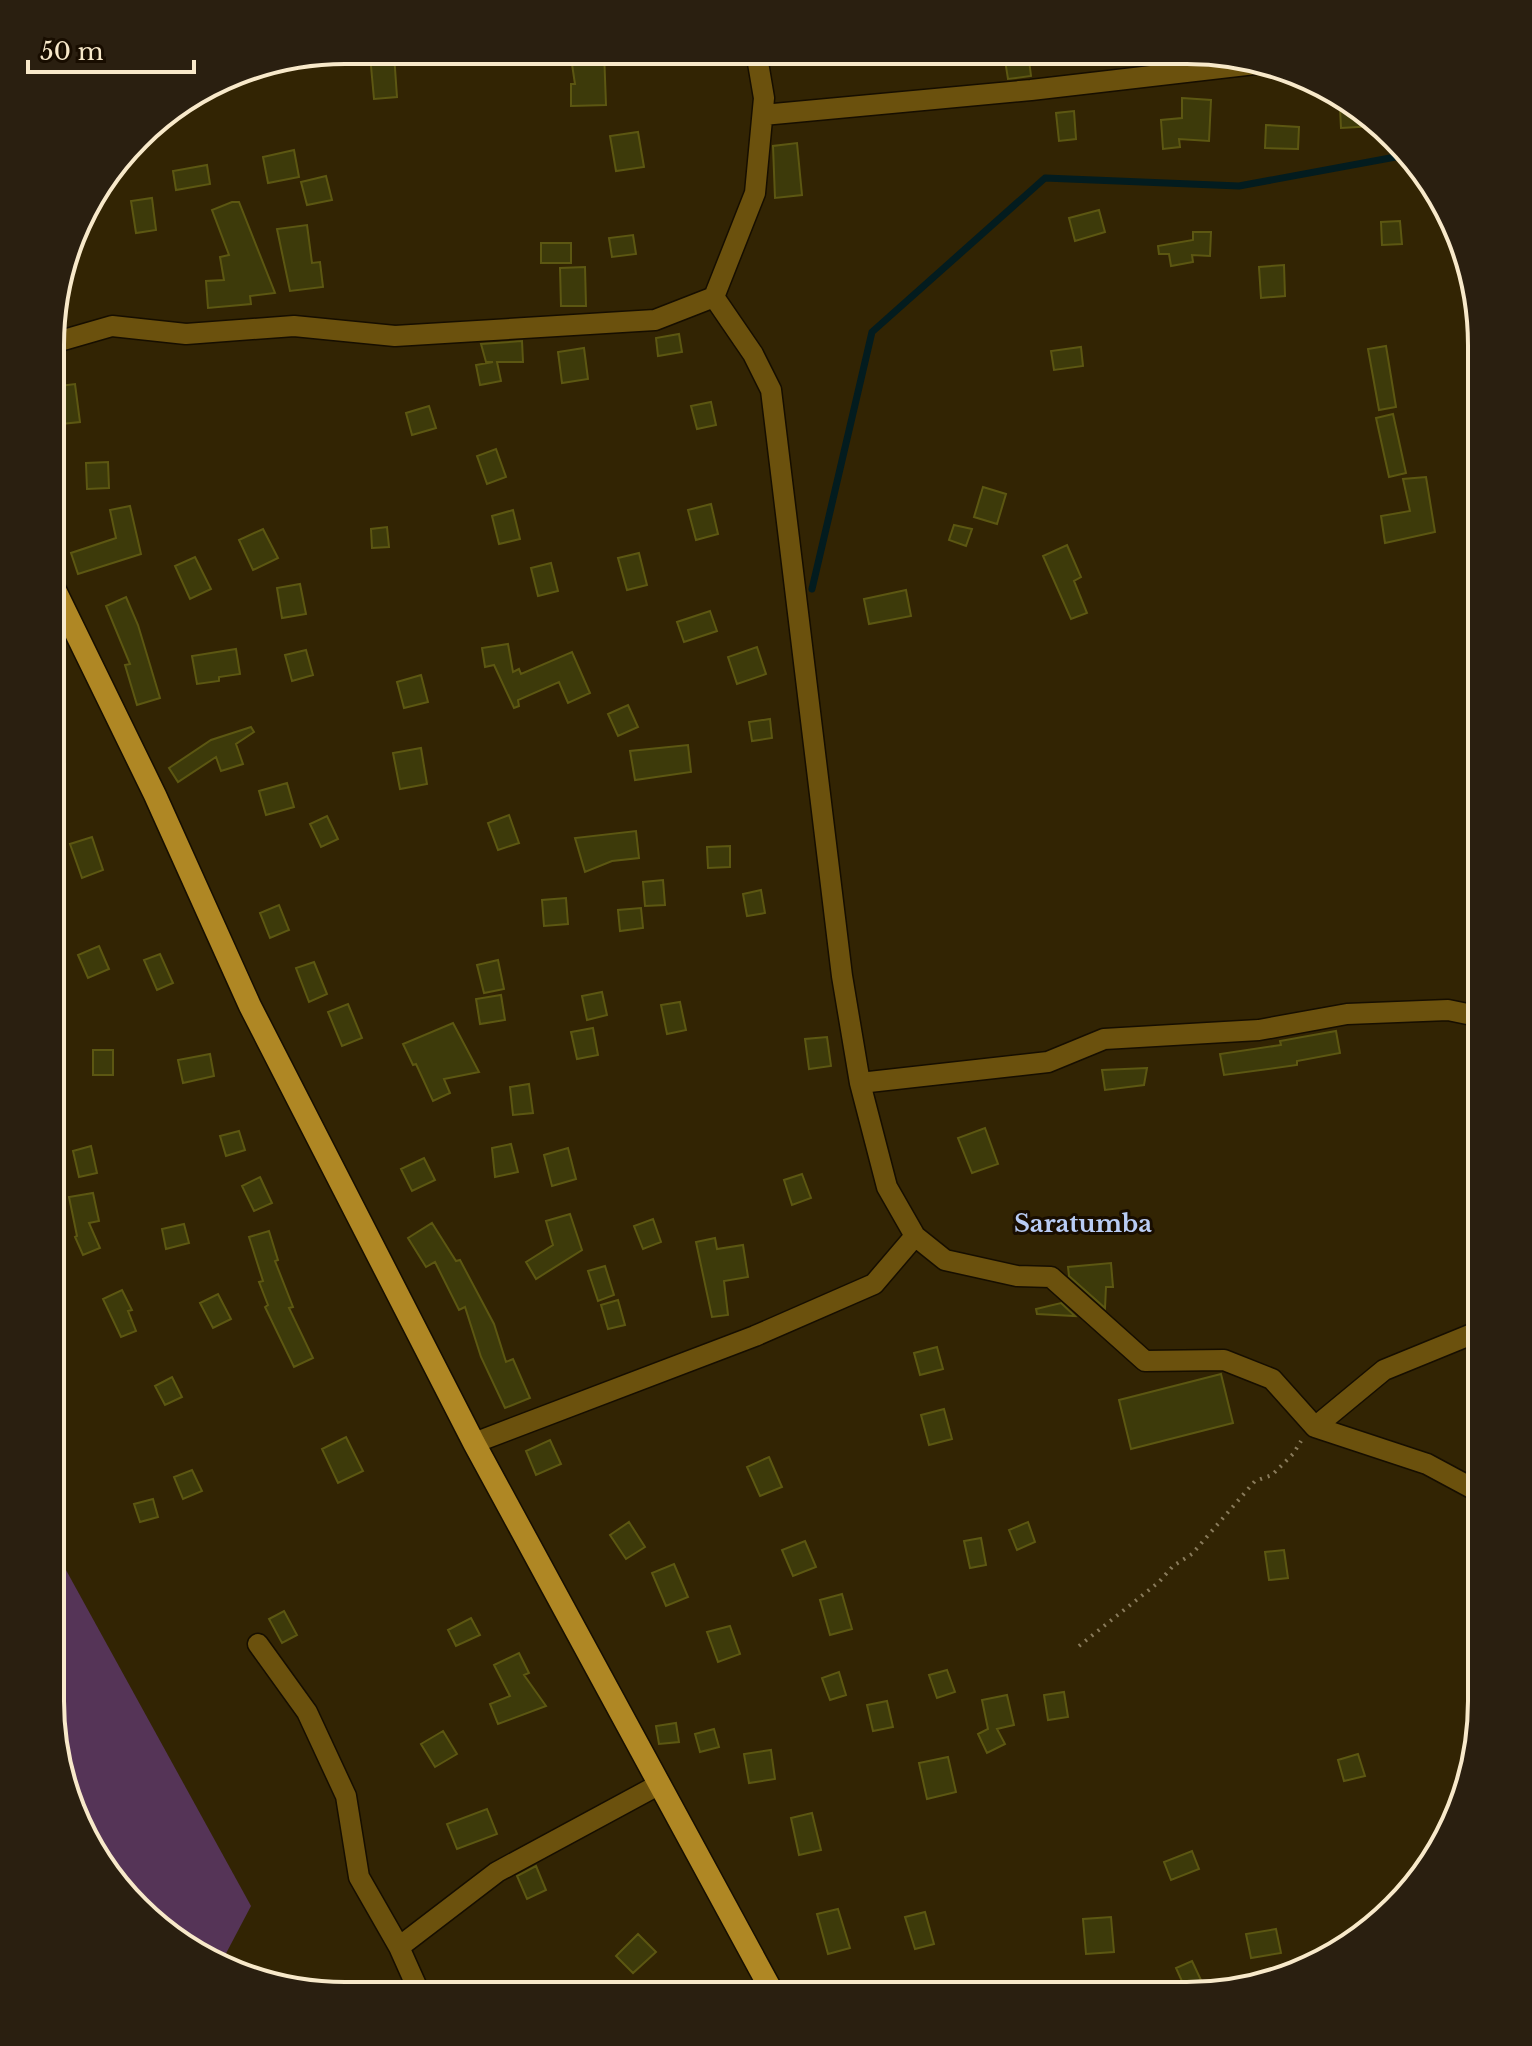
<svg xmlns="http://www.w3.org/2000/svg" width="1532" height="2046" font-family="'Libre Baskerville',serif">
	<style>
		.green { fill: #553457 }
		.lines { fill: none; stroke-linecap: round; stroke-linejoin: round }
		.stream { stroke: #031c1f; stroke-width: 7 }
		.building { fill: #3d3a0a; stroke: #5c5712; stroke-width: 2 }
		.minor-casing { stroke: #160e00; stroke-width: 23 }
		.primary-casing { stroke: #160e00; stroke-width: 25 }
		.path { stroke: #897b5b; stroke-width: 4; stroke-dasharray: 2 6; stroke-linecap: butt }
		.minor { stroke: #6b510d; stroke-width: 20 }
		.primary { stroke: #af8724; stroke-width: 22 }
		.labels { text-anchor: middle; stroke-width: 6; stroke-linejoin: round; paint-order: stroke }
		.quarter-label { font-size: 24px; font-weight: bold; fill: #b9ccf4; stroke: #180d00 }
		.rim { fill: none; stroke: #f8e9ca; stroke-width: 4 }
	</style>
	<rect width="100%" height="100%" fill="#322403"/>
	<path class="green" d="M 50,1541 L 251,1906 L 222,1961 L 181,1946 L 81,1832 L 50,1702 Z"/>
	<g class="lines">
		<path class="stream" d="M 812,589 L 872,332 L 1045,178 L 1239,186 L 1401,156"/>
	</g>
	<path class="building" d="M 570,51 L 604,51 L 606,105 L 571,106 L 571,84 L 575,84 Z
		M 1028,52 L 1031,76 L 1008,79 L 1004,54 Z
		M 394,54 L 397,97 L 374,99 L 370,55 Z
		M 1182,98 L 1211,100 L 1209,141 L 1179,139 L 1180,147 L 1163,149 L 1161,120 L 1182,118 Z
		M 1358,107 L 1375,126 L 1341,128 L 1340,108 Z
		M 1074,111 L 1076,139 L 1059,141 L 1056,113 Z
		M 1266,125 L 1299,127 L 1298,149 L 1265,148 Z
		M 638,132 L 644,167 L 616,171 L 610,136 Z
		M 797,143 L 802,195 L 775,198 L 773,146 Z
		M 294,150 L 299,177 L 268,183 L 263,157 Z
		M 207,165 L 210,184 L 176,190 L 173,171 Z
		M 326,176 L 332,200 L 307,205 L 301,182 Z
		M 152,198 L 156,230 L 136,233 L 131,201 Z
		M 232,202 L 239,202 L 275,293 L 250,296 L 251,304 L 208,308 L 206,281 L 224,280 L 220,257 L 229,255 L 212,210 Z
		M 1099,210 L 1105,232 L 1075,241 L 1069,218 Z
		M 1400,221 L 1402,244 L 1382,245 L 1381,222 Z
		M 307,225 L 312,263 L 320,262 L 323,287 L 290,291 L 277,229 Z
		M 1193,232 L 1211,232 L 1210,256 L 1192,255 L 1193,262 L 1171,266 L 1169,254 L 1159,254 L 1158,246 L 1193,240 Z
		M 633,235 L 636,254 L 612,257 L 609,238 Z
		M 541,243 L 571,243 L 571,263 L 541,263 Z
		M 1284,265 L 1285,296 L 1261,298 L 1259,267 Z
		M 585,267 L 586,306 L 561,306 L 560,268 Z
		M 679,334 L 682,352 L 658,356 L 656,338 Z
		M 522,341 L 523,362 L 497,362 L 501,381 L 480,385 L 476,365 L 493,362 L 486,362 L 481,344 Z
		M 1386,346 L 1396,407 L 1379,410 L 1368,349 Z
		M 1081,347 L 1083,366 L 1054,370 L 1051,351 Z
		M 584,348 L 588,379 L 562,383 L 558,352 Z
		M 75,384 L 80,422 L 52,425 L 52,387 Z
		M 711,402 L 716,425 L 697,429 L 691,406 Z
		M 429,406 L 436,428 L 412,435 L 406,413 Z
		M 1393,414 L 1406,473 L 1389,477 L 1376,418 Z
		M 496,449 L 506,477 L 487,484 L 477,456 Z
		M 108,462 L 109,488 L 87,489 L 86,463 Z
		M 1426,477 L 1435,532 L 1385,543 L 1381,516 L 1410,511 L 1403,479 Z
		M 983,487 L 1006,494 L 997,524 L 974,517 Z
		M 711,504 L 718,534 L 696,540 L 688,510 Z
		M 130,506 L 141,554 L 78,574 L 71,553 L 116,538 L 110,510 Z
		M 513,510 L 520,539 L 499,544 L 492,516 Z
		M 954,525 L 972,529 L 966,546 L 949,540 Z
		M 387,527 L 389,547 L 372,548 L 371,529 Z
		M 263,529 L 278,558 L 253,570 L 239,540 Z
		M 1067,545 L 1081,577 L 1074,581 L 1087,613 L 1071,619 L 1043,556 Z
		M 639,553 L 647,585 L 627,590 L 618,558 Z
		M 195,557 L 211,589 L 190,599 L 175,566 Z
		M 551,563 L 558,591 L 538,596 L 531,568 Z
		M 300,584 L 306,614 L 282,618 L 277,588 Z
		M 906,590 L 911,616 L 869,624 L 864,599 Z
		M 126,597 L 138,625 L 160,698 L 137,705 L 125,665 L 130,664 L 106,606 Z
		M 710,611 L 717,631 L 684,642 L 677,622 Z
		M 508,644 L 513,672 L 519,669 L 521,674 L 572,652 L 590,693 L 568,703 L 559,682 L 518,700 L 519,706 L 514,708 L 494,665 L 485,667 L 482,648 Z
		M 757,647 L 766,674 L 737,684 L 728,657 Z
		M 236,649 L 240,674 L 219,677 L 219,681 L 197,684 L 192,656 Z
		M 306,650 L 313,675 L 292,681 L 285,655 Z
		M 421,675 L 428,702 L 404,708 L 397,682 Z
		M 628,705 L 638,727 L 618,736 L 608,714 Z
		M 770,719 L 772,738 L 752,741 L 749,722 Z
		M 251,727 L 254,732 L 236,744 L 243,764 L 221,771 L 216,757 L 178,782 L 169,768 L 211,740 Z
		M 688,745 L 691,772 L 635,780 L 630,751 Z
		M 421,748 L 427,784 L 400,789 L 393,753 Z
		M 287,783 L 294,807 L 266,815 L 259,791 Z
		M 509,815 L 519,843 L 498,850 L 488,823 Z
		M 327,816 L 338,839 L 321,847 L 310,824 Z
		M 636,831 L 639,858 L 612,861 L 585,872 L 575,838 Z
		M 92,837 L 103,870 L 82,878 L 70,844 Z
		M 730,846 L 730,867 L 708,868 L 707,847 Z
		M 663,880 L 665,905 L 645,906 L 643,882 Z
		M 761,890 L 765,913 L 747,916 L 743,894 Z
		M 566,898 L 568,924 L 544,926 L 542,900 Z
		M 279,905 L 289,930 L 270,938 L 260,913 Z
		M 641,908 L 643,928 L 620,931 L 618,910 Z
		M 99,946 L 109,969 L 88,978 L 78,955 Z
		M 160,954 L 173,983 L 157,990 L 144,960 Z
		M 498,960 L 504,989 L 484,993 L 477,965 Z
		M 314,962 L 327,994 L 309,1002 L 296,968 Z
		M 602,992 L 607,1015 L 587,1020 L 582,996 Z
		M 501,995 L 505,1020 L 480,1024 L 476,999 Z
		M 680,1002 L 686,1030 L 667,1034 L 661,1005 Z
		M 348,1004 L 362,1038 L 342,1046 L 328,1012 Z
		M 453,1023 L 479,1072 L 444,1079 L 450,1093 L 433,1101 L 416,1064 L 413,1065 L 403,1044 Z
		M 593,1028 L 598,1055 L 577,1059 L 571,1032 Z
		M 1336,1031 L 1340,1053 L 1297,1061 L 1297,1065 L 1224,1075 L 1220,1054 L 1281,1045 L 1280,1041 Z
		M 827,1037 L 831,1066 L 809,1069 L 805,1039 Z
		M 93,1050 L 113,1050 L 113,1075 L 93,1075 Z
		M 210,1054 L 214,1076 L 183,1083 L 178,1060 Z
		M 1147,1068 L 1144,1085 L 1105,1090 L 1102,1070 Z
		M 529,1084 L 533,1113 L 513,1115 L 510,1087 Z
		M 985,1128 L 998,1164 L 972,1173 L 958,1138 Z
		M 239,1131 L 245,1150 L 226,1156 L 220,1136 Z
		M 511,1144 L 518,1172 L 495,1177 L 492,1148 Z
		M 91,1146 L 97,1173 L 79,1177 L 73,1151 Z
		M 568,1148 L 576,1179 L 552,1186 L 544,1155 Z
		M 424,1158 L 435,1180 L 412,1191 L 401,1169 Z
		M 802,1174 L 811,1198 L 792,1205 L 784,1180 Z
		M 260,1177 L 272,1203 L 254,1211 L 242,1186 Z
		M 93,1193 L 99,1221 L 89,1223 L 100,1248 L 83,1255 L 75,1237 L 77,1236 L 69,1197 Z
		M 570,1214 L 582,1250 L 536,1279 L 526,1262 L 553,1245 L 546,1221 Z
		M 653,1219 L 661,1242 L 643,1249 L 634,1226 Z
		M 432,1223 L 456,1261 L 460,1260 L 494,1324 L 506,1362 L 513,1359 L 530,1398 L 505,1408 L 481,1357 L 465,1307 L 459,1310 L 435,1262 L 426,1267 L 408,1238 Z
		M 184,1224 L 189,1243 L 166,1249 L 162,1229 Z
		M 269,1231 L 278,1260 L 275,1261 L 293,1307 L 289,1308 L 313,1358 L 294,1367 L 265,1307 L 268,1305 L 259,1282 L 263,1281 L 249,1237 Z
		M 715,1238 L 717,1249 L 743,1245 L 748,1277 L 724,1281 L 728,1315 L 712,1317 L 696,1242 Z
		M 1111,1263 L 1113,1287 L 1106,1287 L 1105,1308 L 1069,1276 L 1068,1267 Z
		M 605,1266 L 614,1295 L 598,1301 L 588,1271 Z
		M 122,1290 L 132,1310 L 128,1311 L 136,1331 L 121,1337 L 103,1299 Z
		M 218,1294 L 231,1319 L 213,1328 L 200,1303 Z
		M 618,1300 L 625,1325 L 608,1329 L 601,1305 Z
		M 1061,1303 L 1075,1316 L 1037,1314 L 1036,1309 Z
		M 937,1347 L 943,1369 L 920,1375 L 914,1353 Z
		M 1221,1374 L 1233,1423 L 1131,1449 L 1119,1400 Z
		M 172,1377 L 182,1397 L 165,1405 L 155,1386 Z
		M 944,1409 L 952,1439 L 929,1445 L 921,1415 Z
		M 346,1437 L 363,1471 L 338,1483 L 322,1449 Z
		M 550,1440 L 561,1464 L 536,1475 L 526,1451 Z
		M 769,1457 L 782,1487 L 760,1496 L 747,1467 Z
		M 192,1470 L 202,1491 L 183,1499 L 174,1477 Z
		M 153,1499 L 158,1517 L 140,1522 L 134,1504 Z
		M 629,1522 L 645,1547 L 626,1559 L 610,1535 Z
		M 1028,1522 L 1035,1542 L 1017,1550 L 1009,1530 Z
		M 981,1538 L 986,1565 L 970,1568 L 964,1541 Z
		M 805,1541 L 816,1567 L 793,1576 L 782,1550 Z
		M 1284,1550 L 1288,1578 L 1269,1580 L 1265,1552 Z
		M 674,1564 L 688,1597 L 666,1606 L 652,1573 Z
		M 842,1594 L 852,1629 L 830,1635 L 820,1600 Z
		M 284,1611 L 297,1635 L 282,1643 L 269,1619 Z
		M 471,1618 L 480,1635 L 456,1646 L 448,1630 Z
		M 730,1626 L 740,1654 L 718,1662 L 707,1632 Z
		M 519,1653 L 529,1673 L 524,1675 L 546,1706 L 498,1724 L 490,1704 L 510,1696 L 494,1665 Z
		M 947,1670 L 955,1692 L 937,1698 L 929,1675 Z
		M 839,1672 L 846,1695 L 830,1700 L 822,1678 Z
		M 1064,1692 L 1068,1717 L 1048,1720 L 1044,1695 Z
		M 1007,1695 L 1014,1725 L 997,1729 L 1005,1744 L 987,1753 L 978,1734 L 988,1729 L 982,1700 Z
		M 887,1701 L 893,1727 L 873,1731 L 867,1705 Z
		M 676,1723 L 679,1742 L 659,1744 L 656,1726 Z
		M 714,1729 L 719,1747 L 700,1752 L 695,1734 Z
		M 443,1731 L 457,1754 L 435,1767 L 421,1744 Z
		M 771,1750 L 775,1779 L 749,1783 L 744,1754 Z
		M 1358,1754 L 1365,1776 L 1344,1781 L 1338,1760 Z
		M 948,1757 L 956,1792 L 927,1799 L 919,1763 Z
		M 487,1809 L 497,1834 L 457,1849 L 447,1824 Z
		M 812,1813 L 821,1850 L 799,1855 L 791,1818 Z
		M 1192,1851 L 1199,1869 L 1171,1880 L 1164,1862 Z
		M 536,1866 L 546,1890 L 527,1899 L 517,1876 Z
		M 838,1909 L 850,1948 L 828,1954 L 817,1914 Z
		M 925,1912 L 934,1944 L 915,1949 L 905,1917 Z
		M 1111,1917 L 1114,1952 L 1086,1954 L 1083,1919 Z
		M 1276,1929 L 1281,1953 L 1251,1958 L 1246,1934 Z
		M 638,1934 L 656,1952 L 633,1973 L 616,1956 Z
		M 1192,1961 L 1201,1980 L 1185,1988 L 1176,1968 Z"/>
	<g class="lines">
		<defs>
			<path id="minor" d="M 763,115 L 1031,90 L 1255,64
				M 714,297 L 753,354 L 771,390 L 842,976 L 860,1083 L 887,1187 L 915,1236
				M 53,343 L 112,326 L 186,334 L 294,326 L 395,336 L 655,320 L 714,297 L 755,193 L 764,98 L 756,51
				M 860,1083 L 1048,1062 L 1104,1039 L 1259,1030 L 1347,1014 L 1448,1010 L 1482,1017
				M 1315,1427 L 1384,1370 L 1482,1330
				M 474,1443 L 755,1336 L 874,1284 L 915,1236 L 945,1260 L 1017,1276 L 1051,1277 L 1145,1361 L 1224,1360 L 1272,1379 L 1315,1427 L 1427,1464 L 1481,1493
				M 258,1644 L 307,1712 L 346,1796 L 359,1877 L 399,1947 L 420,1994
				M 399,1947 L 497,1872 L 660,1784"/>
			<path id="primary" d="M 52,584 L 155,795 L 250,1006 L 474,1443 L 774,1995"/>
		</defs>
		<use href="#minor" class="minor-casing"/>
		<use href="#primary" class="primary-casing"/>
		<path class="path" d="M 1079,1646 L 1159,1582 L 1173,1566 L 1192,1554 L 1255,1481 L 1272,1475 L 1293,1454 L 1301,1441"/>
		<use href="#minor" class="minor"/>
		<use href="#primary" class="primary"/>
	</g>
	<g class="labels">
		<g class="quarter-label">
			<text x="1083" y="1232">Saratumba</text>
		</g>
	</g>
	<path d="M0 0H1532V2046H0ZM345 64H1187A281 281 0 0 1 1468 345V1701A281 281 0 0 1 1187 1982H345A281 281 0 0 1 64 1701V345A281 281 0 0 1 345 64Z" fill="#2a1f10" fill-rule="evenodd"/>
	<path class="rim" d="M345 64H1187A281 281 0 0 1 1468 345V1701A281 281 0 0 1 1187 1982H345A281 281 0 0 1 64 1701V345A281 281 0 0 1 345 64Z"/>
	<path d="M28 60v12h166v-12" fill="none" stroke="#f8e9ca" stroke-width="4"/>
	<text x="40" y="60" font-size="24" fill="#f8e9ca" stroke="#180d00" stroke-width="6" paint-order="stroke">50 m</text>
</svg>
